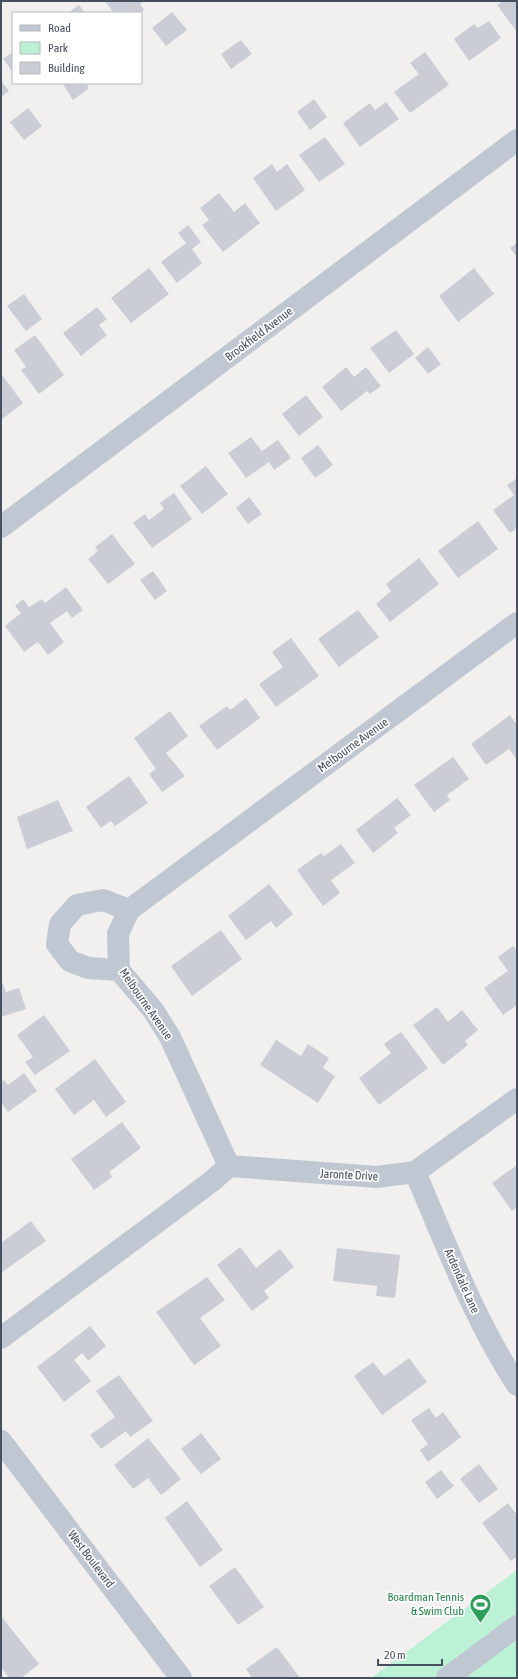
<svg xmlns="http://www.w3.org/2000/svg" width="518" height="1679" font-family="'Asap Condensed',sans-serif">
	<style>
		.green { fill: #bbf2d5 }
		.building { fill: #cacdd5 }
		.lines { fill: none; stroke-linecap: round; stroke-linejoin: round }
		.minor { stroke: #bfc8d2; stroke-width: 22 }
		.labels { text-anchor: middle; stroke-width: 3.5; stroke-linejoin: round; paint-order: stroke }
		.street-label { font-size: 12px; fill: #46505e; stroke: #fff }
		.leisure-label { font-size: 12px; fill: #27864d; stroke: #fff; text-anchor: end }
	</style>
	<rect width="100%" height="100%" fill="#f2efef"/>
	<path class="green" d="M 517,1570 L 517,1678 L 371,1678 Z"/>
	<path class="building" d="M 105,1 L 144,1 L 140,4 L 144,10 L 140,13 L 114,13 Z
		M 503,1 L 517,1 L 517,32 L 497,5 Z
		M 79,5 L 85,13 L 68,13 Z
		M 172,12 L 187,30 L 166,46 L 152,28 Z
		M 489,21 L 501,38 L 469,61 L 454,39 L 474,24 L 478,28 Z
		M 241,40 L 252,54 L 231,69 L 221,54 Z
		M 13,52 L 13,72 L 3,59 Z
		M 425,52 L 449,85 L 410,113 L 394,92 L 419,74 L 410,63 Z
		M 1,81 L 9,91 L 1,97 Z
		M 62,83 L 86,83 L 89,88 L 73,100 Z
		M 314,99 L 327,117 L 310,130 L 297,112 Z
		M 386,102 L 399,119 L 360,147 L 343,123 L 370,103 L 375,110 Z
		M 28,108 L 42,126 L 24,140 L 10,122 Z
		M 325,137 L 345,164 L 319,182 L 299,155 Z
		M 272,164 L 277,172 L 287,164 L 305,190 L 276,211 L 253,178 Z
		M 219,193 L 234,212 L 245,203 L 260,223 L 223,252 L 202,225 L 209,220 L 200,208 Z
		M 188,225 L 201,242 L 192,249 L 202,263 L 177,283 L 161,262 L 186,243 L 178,233 Z
		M 517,243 L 517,257 L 510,248 Z
		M 149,268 L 169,294 L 131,323 L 111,298 Z
		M 474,268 L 494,294 L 458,322 L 439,296 Z
		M 24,294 L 42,319 L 26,331 L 7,306 Z
		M 97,307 L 107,319 L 99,325 L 107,335 L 81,356 L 63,333 Z
		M 396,330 L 414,354 L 389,373 L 370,348 Z
		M 35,335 L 64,375 L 39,394 L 21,370 L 26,367 L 14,350 Z
		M 428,347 L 441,364 L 428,374 L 415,358 Z
		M 346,367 L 354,377 L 366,367 L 381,386 L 370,394 L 367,391 L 341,411 L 322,387 Z
		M 2,375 L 23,403 L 1,420 L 1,376 Z
		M 306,395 L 323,417 L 299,436 L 282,414 Z
		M 251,437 L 262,451 L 278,440 L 291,458 L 274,470 L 269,462 L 246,478 L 228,453 Z
		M 318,445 L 333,465 L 315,478 L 301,458 Z
		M 206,466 L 228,494 L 202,514 L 180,486 Z
		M 517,478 L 517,528 L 510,533 L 493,510 L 514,495 L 507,485 Z
		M 174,493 L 192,519 L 152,548 L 133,523 L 145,514 L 149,520 L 164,509 L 160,503 Z
		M 249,497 L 262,514 L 248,524 L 236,508 Z
		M 478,521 L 498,549 L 458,578 L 438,551 Z
		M 112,534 L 135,564 L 108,584 L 88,559 L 98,551 L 95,547 Z
		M 419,558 L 439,584 L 390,622 L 376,604 L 391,591 L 386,584 Z
		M 153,571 L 167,591 L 155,600 L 140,580 Z
		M 66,587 L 83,610 L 72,618 L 67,611 L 50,623 L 64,642 L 48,655 L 38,642 L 24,652 L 5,626 L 21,613 L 15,606 L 23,599 L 29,607 L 42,599 L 45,603 Z
		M 358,610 L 379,637 L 339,667 L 318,639 Z
		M 291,638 L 319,676 L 276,707 L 259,684 L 283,667 L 272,652 Z
		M 246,698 L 260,718 L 217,750 L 199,726 L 227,706 L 230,710 Z
		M 170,711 L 188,736 L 166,753 L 185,776 L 162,792 L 149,774 L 156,769 L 134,738 Z
		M 510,715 L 517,725 L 517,760 L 509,749 L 486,765 L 471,744 Z
		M 453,757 L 469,779 L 447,795 L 450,800 L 434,812 L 414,785 Z
		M 129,776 L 148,803 L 115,826 L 111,821 L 101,828 L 86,807 Z
		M 397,798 L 411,815 L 394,828 L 398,833 L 373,853 L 356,830 Z
		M 58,800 L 73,831 L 27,849 L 17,817 Z
		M 341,844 L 355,863 L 331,880 L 340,893 L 323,906 L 297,870 L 321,853 L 324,856 Z
		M 269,884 L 293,914 L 276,928 L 271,921 L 246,940 L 228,916 Z
		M 221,930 L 242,959 L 192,996 L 171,966 Z
		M 513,946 L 517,951 L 517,1005 L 503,1015 L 484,988 L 508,971 L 498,957 Z
		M 1,979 L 6,992 L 19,988 L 26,1009 L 1,1017 Z
		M 437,1007 L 448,1022 L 462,1010 L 478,1030 L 465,1041 L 468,1045 L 443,1065 L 413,1025 Z
		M 44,1015 L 70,1051 L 35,1075 L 25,1062 L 33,1057 L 17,1035 Z
		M 401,1032 L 428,1068 L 379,1105 L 359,1078 L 391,1053 L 384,1044 Z
		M 276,1040 L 301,1056 L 308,1044 L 329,1058 L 323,1068 L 335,1076 L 318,1103 L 260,1065 Z
		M 95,1059 L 126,1102 L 106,1117 L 94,1100 L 74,1115 L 55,1089 Z
		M 24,1073 L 37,1091 L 8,1112 L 1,1102 L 1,1082 L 4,1080 L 8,1085 Z
		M 122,1122 L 141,1148 L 109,1172 L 112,1177 L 94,1190 L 71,1159 Z
		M 517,1165 L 517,1207 L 512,1211 L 492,1183 Z
		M 31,1221 L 46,1241 L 1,1273 L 1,1243 Z
		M 240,1247 L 256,1268 L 280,1249 L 294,1267 L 264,1291 L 269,1298 L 252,1311 L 217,1265 Z
		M 337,1248 L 400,1255 L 395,1298 L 376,1296 L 377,1286 L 333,1281 Z
		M 207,1277 L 225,1300 L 200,1318 L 221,1346 L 194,1365 L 156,1312 Z
		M 90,1326 L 106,1346 L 88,1361 L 82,1353 L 74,1360 L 91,1381 L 64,1402 L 37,1367 Z
		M 409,1358 L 427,1382 L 382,1415 L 354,1376 L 373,1362 L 384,1376 Z
		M 119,1375 L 153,1421 L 130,1437 L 126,1431 L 101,1449 L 90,1435 L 115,1417 L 96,1391 Z
		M 429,1408 L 436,1418 L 443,1412 L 461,1437 L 428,1462 L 420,1450 L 428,1444 L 411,1420 Z
		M 201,1433 L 221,1459 L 201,1474 L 181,1449 Z
		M 148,1438 L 181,1479 L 161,1495 L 148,1478 L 133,1489 L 114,1465 Z
		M 479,1464 L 498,1489 L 479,1503 L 460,1479 Z
		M 441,1470 L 454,1486 L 437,1499 L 425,1482 Z
		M 187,1501 L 223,1550 L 200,1567 L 165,1518 Z
		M 508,1503 L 517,1515 L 517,1557 L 511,1561 L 482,1523 Z
		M 235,1567 L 264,1607 L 238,1625 L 209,1586 Z
		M 1,1616 L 39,1664 L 21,1678 L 9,1678 L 1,1667 Z
		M 277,1647 L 300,1678 L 252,1678 L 246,1669 Z"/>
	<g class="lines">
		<path class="minor" d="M 1,527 L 517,140
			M 119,970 L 88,968 L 70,961 L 57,944 L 60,924 L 77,905 L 103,900 L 129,910
			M 229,1166 L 170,1037 L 153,1010 L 119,970 L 118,934 L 129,910 L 517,623
			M 229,1166 L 377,1177 L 415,1172 L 517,1099
			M 415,1172 C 446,1244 474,1319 517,1385
			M 1,1338 L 211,1182 L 229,1166
			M 1,1441 L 181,1678
			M 447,1678 L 517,1626"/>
	</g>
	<defs>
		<symbol id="stadium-pin" viewBox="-11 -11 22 30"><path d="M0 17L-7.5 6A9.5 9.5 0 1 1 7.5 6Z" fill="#2e9e5b" stroke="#fff"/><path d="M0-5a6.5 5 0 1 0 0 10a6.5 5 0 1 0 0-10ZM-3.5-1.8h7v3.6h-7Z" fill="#fff"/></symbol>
	</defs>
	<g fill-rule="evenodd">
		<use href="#stadium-pin" x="468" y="1592" width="25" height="34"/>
	</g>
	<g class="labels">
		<g class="street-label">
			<text transform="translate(259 334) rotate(-37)" y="4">Brookfield Avenue</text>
			<text transform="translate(353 745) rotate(-36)" y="4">Melbourne Avenue</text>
			<text transform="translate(146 1004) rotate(55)" y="4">Melbourne Avenue</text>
			<text transform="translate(349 1175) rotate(3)" y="4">Jaronte Drive</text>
			<text transform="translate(462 1281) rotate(66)" y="4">Ardendale Lane</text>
			<text transform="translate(91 1559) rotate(53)" y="4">West Boulevard</text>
		</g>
		<g class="leisure-label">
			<text x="464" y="1601">Boardman Tennis<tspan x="464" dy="14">&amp; Swim Club</tspan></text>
		</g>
	</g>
	<rect width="518" height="1679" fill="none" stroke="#46505e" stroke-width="4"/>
	<rect x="12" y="12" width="130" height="72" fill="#ffffff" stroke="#b5b9bf"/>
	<rect x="20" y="25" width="20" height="6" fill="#bfc8d2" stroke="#b5b9bf"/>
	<text x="48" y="32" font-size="12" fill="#46505e">Road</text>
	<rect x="20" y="42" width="20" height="12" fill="#bbf2d5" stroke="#b5b9bf"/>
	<text x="48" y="52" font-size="12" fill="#46505e">Park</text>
	<rect x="20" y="62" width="20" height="12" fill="#cacdd5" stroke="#b5b9bf"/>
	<text x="48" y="72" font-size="12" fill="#46505e">Building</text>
	<path d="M378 1659v6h64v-6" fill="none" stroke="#46505e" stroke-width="2"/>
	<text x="384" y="1659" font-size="12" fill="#46505e" stroke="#ffffff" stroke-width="3" paint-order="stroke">20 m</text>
</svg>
